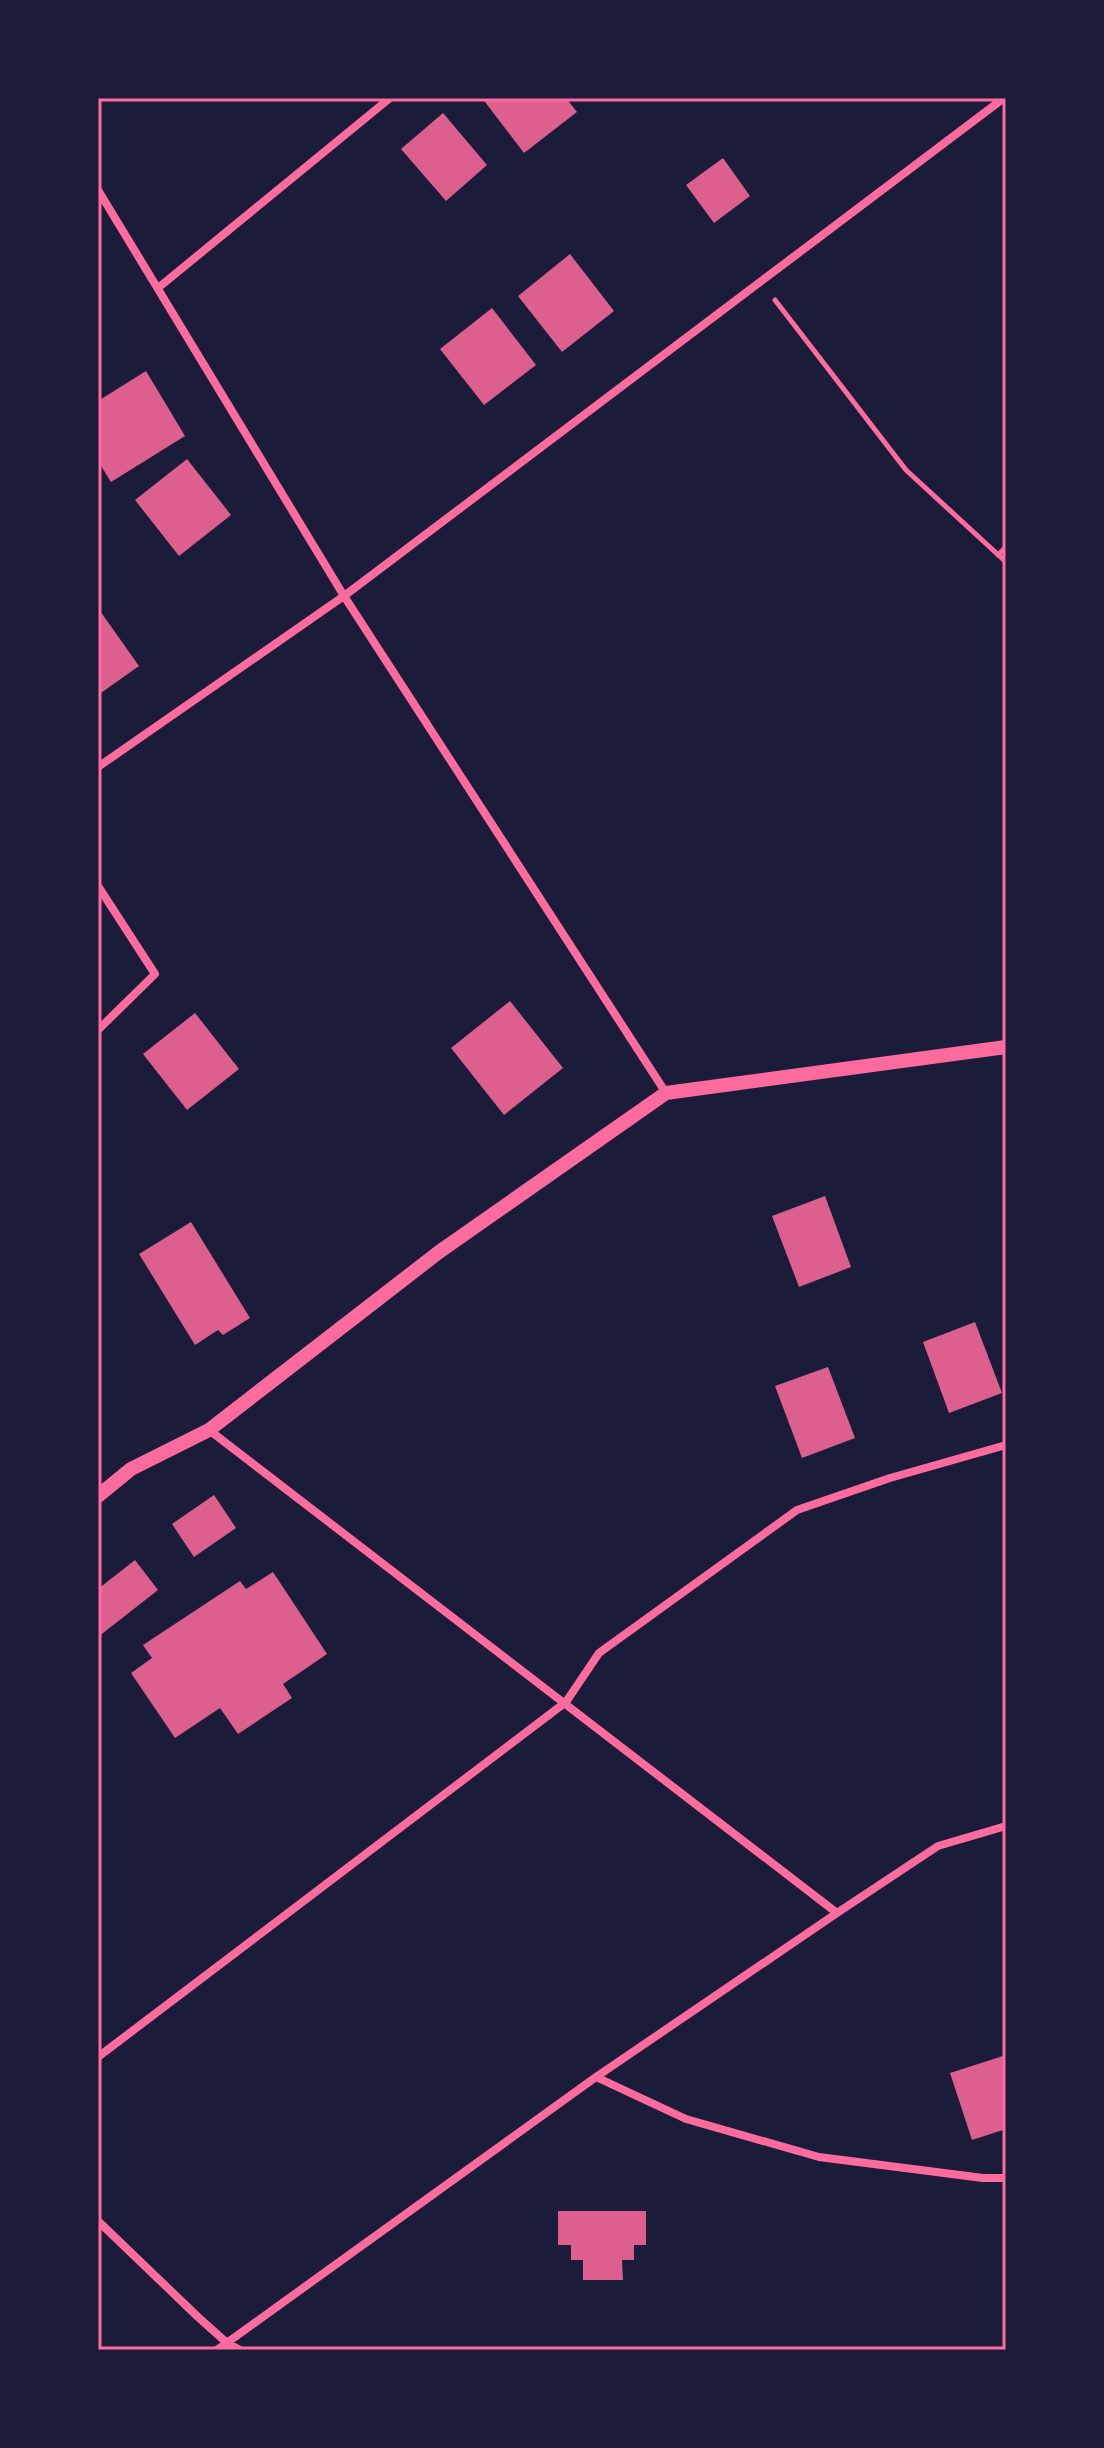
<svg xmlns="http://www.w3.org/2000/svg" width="1104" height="2448" font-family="Jost,sans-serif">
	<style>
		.building { fill: #dd5f8e }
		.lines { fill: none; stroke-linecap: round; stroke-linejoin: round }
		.path { stroke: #ff6b9d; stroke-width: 5 }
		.minor { stroke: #ff6b9d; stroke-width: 8 }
		.tertiary { stroke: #ff6b9d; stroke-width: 14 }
		.neatline { fill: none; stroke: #ff6b9d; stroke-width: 3 }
	</style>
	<rect width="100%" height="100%" fill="#1b1b3a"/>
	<path class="building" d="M 482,98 L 566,98 L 577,112 L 524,153 Z
		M 443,113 L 487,165 L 446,201 L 401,149 Z
		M 723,158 L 750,196 L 714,223 L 686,185 Z
		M 570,254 L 614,311 L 562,352 L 518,296 Z
		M 492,308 L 536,365 L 484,405 L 440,349 Z
		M 146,371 L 185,436 L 111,482 L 98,461 L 98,401 Z
		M 187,459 L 231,515 L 179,556 L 135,500 Z
		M 98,608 L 139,666 L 98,695 Z
		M 510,1001 L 563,1068 L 504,1115 L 451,1048 Z
		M 195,1013 L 239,1069 L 187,1110 L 143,1054 Z
		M 825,1196 L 851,1267 L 799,1287 L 772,1216 Z
		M 191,1222 L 250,1318 L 223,1335 L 218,1330 L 195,1345 L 139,1254 Z
		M 975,1322 L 1002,1393 L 949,1413 L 923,1342 Z
		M 828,1367 L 855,1438 L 802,1458 L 775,1386 Z
		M 214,1495 L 236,1528 L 194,1557 L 172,1524 Z
		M 135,1560 L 158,1590 L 98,1637 L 98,1589 Z
		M 273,1572 L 327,1654 L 283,1684 L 292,1698 L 238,1734 L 220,1708 L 175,1738 L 131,1673 L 152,1658 L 143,1645 L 240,1581 L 246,1589 Z
		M 1006,2055 L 1006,2129 L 972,2140 L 950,2073 Z
		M 558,2211 L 646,2211 L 646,2245 L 634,2245 L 634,2260 L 622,2260 L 623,2280 L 583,2280 L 583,2260 L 571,2260 L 571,2245 L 558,2245 Z"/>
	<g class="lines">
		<path class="path" d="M 775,300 L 906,470 L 1006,562
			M 998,555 L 1006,547"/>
		<path class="minor" d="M 98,190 L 344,596 L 666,1093
			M 158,288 L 390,98
			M 98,767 L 344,596 L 1004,98
			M 98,886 L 155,974 L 98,1030
			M 209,1430 L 837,1913
			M 98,2057 L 566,1702 L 599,1653 L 797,1510 L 890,1478 L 1006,1445
			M 596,2077 L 686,2119 L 819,2157 L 983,2178 L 1006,2178
			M 98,2221 L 198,2317 L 227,2343 L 240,2350
			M 217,2350 L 596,2077 L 837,1913 L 938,1846 L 1006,1826"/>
		<path class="tertiary" d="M 98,1496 L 131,1469 L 209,1430 L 439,1252 L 666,1093 L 1006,1047"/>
	</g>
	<rect width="1104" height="2448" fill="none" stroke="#1b1b3a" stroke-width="200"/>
	<rect x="100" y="100" width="904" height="2248" class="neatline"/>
</svg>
